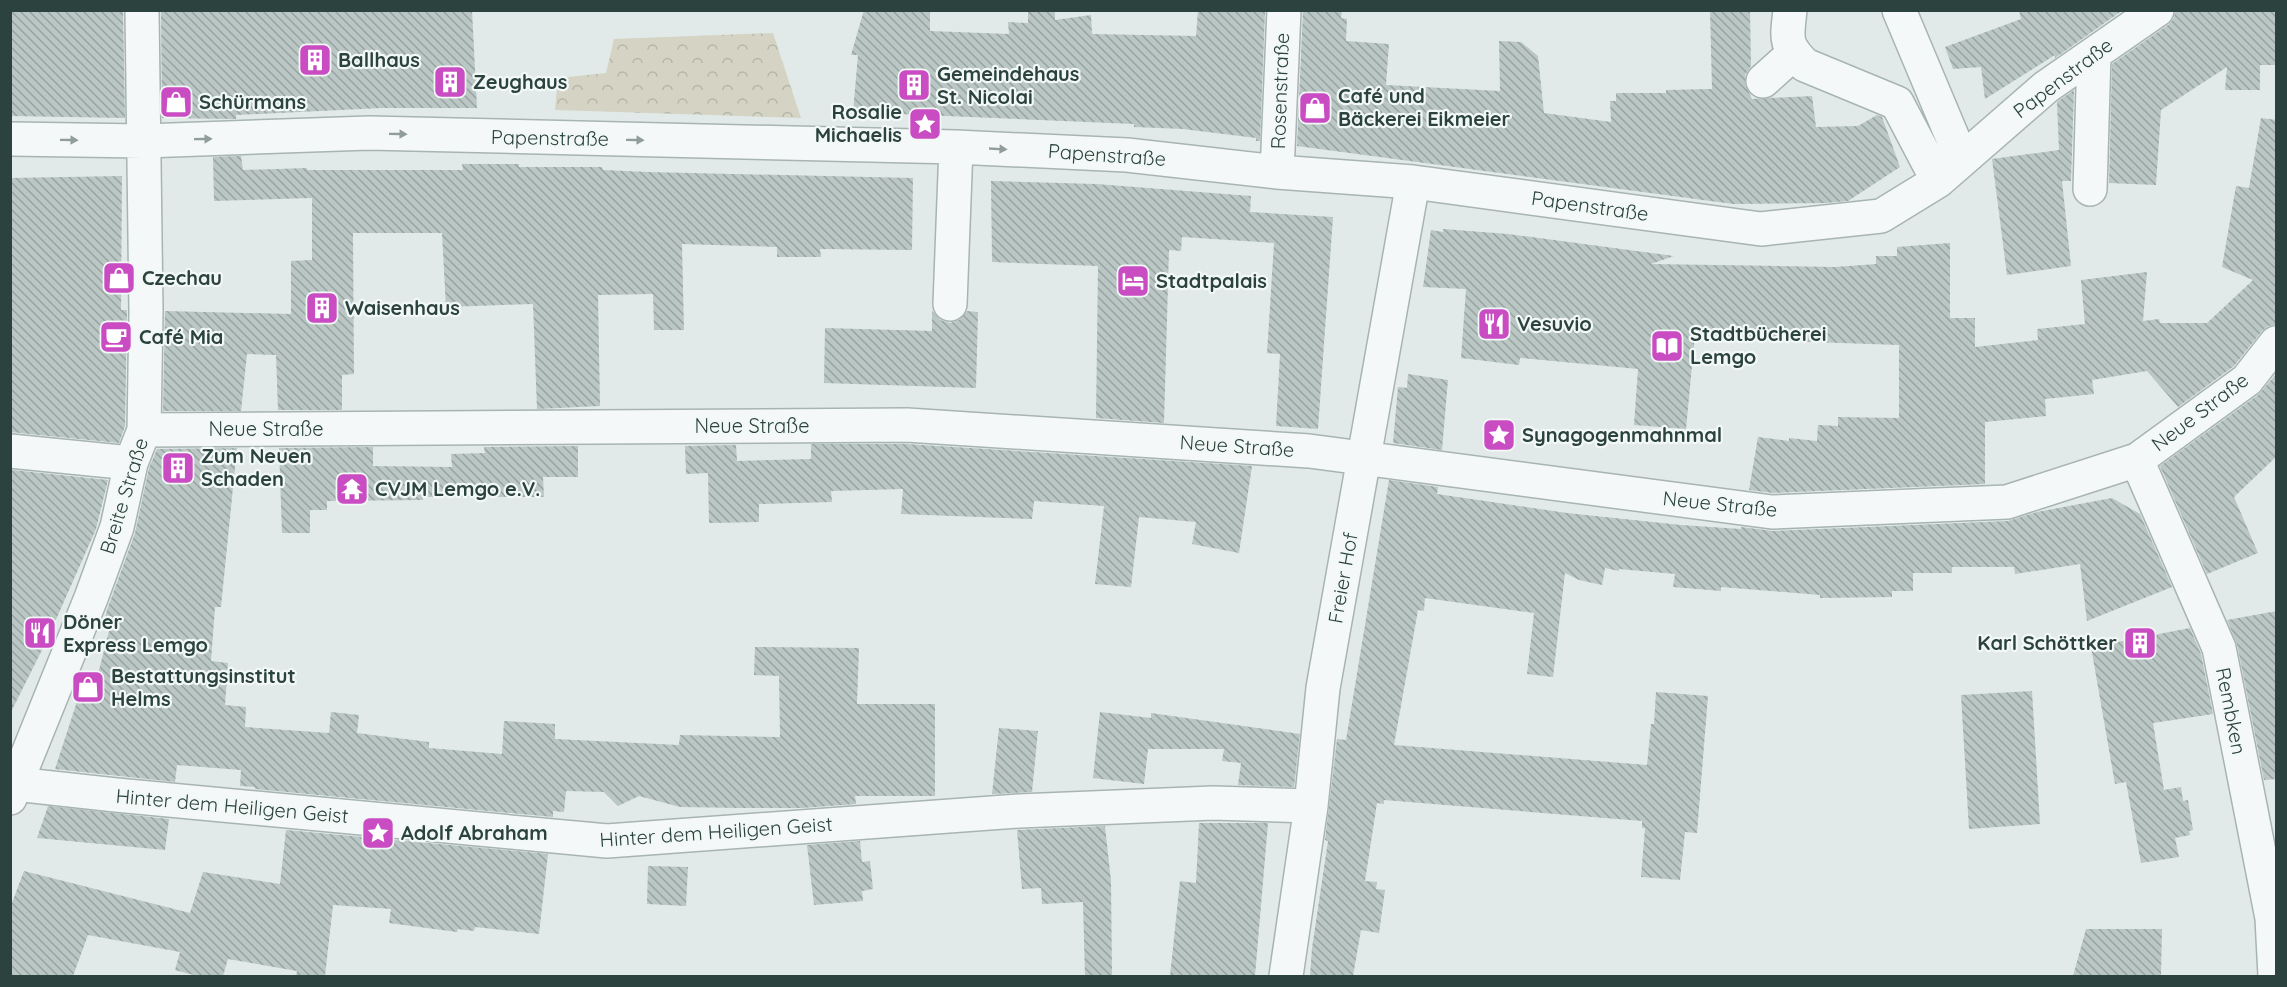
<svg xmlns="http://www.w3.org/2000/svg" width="2287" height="987" font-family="Quicksand,sans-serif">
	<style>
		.forest { fill: url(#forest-crowns) }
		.building { fill: url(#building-back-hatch) }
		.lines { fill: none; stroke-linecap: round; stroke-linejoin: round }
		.minor-casing { stroke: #a7b4b2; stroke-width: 36 }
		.minor { stroke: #f5f8f8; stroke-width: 33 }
		.oneway { fill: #909d9b }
		.labels { text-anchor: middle; stroke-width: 4.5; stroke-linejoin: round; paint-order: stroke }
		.poi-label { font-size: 20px; font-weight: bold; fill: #2b423e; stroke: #f2f8f6; text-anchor: start }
		.street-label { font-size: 20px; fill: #2b423e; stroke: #f2f8f6 }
	</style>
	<defs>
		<pattern id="forest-crowns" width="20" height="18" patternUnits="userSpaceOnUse" patternTransform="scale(1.5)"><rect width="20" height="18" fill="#d4d3c4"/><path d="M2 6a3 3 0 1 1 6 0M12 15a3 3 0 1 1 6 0" fill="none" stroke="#b6b6a9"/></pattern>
		<pattern id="building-back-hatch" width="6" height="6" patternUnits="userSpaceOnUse" patternTransform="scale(1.5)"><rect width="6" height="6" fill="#bac7c5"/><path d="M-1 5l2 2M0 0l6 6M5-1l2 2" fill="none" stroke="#97a3a1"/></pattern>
	</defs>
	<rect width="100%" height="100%" fill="#e2eae9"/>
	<path class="forest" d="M 773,33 L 801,118 L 555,110 L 558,78 L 606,73 L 614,39 Z"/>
	<path class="building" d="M 10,10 L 123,10 L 125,118 L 10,116 Z
		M 161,10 L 472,10 L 477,108 L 381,108 L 236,115 L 236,119 L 162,118 Z
		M 864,10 L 930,10 L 930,31 L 1009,34 L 1008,22 L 1028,23 L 1028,10 L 1055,10 L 1055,20 L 1091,15 L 1092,34 L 1196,36 L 1198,10 L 1265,12 L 1260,141 L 1256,141 L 1256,138 L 1183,129 L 1134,127 L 1134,124 L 853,112 L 858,55 L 851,55 Z
		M 1303,10 L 1342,10 L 1341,18 L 1347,19 L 1346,41 L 1389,44 L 1386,85 L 1500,91 L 1499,41 L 1521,42 L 1538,56 L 1544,113 L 1611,122 L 1610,101 L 1616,101 L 1616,93 L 1666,93 L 1666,90 L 1712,89 L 1710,10 L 1750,10 L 1751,66 L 1745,75 L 1745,84 L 1752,99 L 1812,96 L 1816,127 L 1858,126 L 1877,115 L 1882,117 L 1900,167 L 1848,201 L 1825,203 L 1733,204 L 1297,146 Z
		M 2019,10 L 2123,10 L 2055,58 L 2055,55 L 1985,99 L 1981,67 L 1953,69 L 1945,47 L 2021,19 Z
		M 2175,10 L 2277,10 L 2277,65 L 2260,65 L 2260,90 L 2225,90 L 2227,67 L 2161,110 L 2156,185 L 2109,183 L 2112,64 L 2168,25 L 2174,18 Z
		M 2074,90 L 2071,181 L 2062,181 L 2071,266 L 2007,275 L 1992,159 L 2059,150 L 2057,102 Z
		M 2261,118 L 2277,120 L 2277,325 L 2268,326 L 2262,331 L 2234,366 L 2178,407 L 2147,371 L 2092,380 L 2094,394 L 2045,399 L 2046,416 L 1985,422 L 1985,484 L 1773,493 L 1749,490 L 1758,437 L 1789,441 L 1789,438 L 1817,441 L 1818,425 L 1838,426 L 1838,417 L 1899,418 L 1899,345 L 1812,342 L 1695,334 L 1686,429 L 1634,425 L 1638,369 L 1520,358 L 1519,365 L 1461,358 L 1466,289 L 1423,287 L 1431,230 L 1443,232 L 1443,229 L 1508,234 L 1674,256 L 1651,264 L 1835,267 L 1876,264 L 1876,256 L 1897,256 L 1897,247 L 1950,243 L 1950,318 L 1975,318 L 1975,347 L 2038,340 L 2037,329 L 2085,324 L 2081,280 L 2147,272 L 2143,321 L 2159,319 L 2160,323 L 2207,323 L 2253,280 L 2222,267 L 2236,186 L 2249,188 Z
		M 241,156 L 243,170 L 307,168 L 307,170 L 463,170 L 462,164 L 519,164 L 519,167 L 602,167 L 603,170 L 648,172 L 913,178 L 912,250 L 820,249 L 821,257 L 777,257 L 777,247 L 682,244 L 684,330 L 654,330 L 653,294 L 598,295 L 600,406 L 537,409 L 533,304 L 446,307 L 442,233 L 353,233 L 354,374 L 342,375 L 342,410 L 278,410 L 276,355 L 247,354 L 241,411 L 163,411 L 165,311 L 291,314 L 291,261 L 312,260 L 312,198 L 214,201 L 213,157 Z
		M 122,176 L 121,310 L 127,310 L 127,312 L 125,426 L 119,443 L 10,432 L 10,178 Z
		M 991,181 L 1096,184 L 1251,196 L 1250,212 L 1333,217 L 1318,429 L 1276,426 L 1280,354 L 1267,353 L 1274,243 L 1182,237 L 1181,251 L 1169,250 L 1164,423 L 1096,418 L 1098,266 L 992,262 Z
		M 932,311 L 940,320 L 950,323 L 959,320 L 967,311 L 978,312 L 976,388 L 824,383 L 825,328 L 932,331 Z
		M 2277,373 L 2277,456 L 2234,497 L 2258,553 L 2207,574 L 2160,466 L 2258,395 Z
		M 1408,374 L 1448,380 L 1442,450 L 1393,443 L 1398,387 L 1407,388 Z
		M 811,444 L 906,444 L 1252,466 L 1239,553 L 1192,544 L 1196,522 L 1139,517 L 1131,587 L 1095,584 L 1104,506 L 1034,501 L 1032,519 L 901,514 L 903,489 L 831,491 L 832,502 L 759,504 L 759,522 L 709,523 L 708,473 L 686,474 L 685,446 L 736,445 L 737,461 L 811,459 Z
		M 578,446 L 578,477 L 543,477 L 544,497 L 423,497 L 423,500 L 327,501 L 327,510 L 310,510 L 310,533 L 282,533 L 279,448 L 373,447 L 373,466 L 452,467 L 451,454 L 485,453 L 484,447 Z
		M 237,448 L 221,607 L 215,607 L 211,661 L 228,663 L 225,705 L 246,707 L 245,727 L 329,733 L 331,712 L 359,715 L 357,733 L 429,742 L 429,748 L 502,754 L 504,721 L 555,724 L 555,739 L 679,745 L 680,735 L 780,737 L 779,676 L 754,675 L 755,647 L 859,648 L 857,704 L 935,704 L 935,796 L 855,796 L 856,804 L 802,808 L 740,808 L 680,807 L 639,796 L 618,806 L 604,792 L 566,791 L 564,812 L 553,811 L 553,817 L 255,789 L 255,787 L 240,786 L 241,770 L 177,765 L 175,782 L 55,769 L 84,680 L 96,682 L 111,623 L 104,621 L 107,610 L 135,533 L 149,468 L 157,449 Z
		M 12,470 L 108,480 L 96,529 L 47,640 L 10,714 Z
		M 1389,480 L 1438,487 L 1437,494 L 1567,513 L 1681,525 L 1741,529 L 1741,527 L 1773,531 L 2008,521 L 2037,512 L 2112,498 L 2140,514 L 2172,587 L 2087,621 L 2080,564 L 2015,574 L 2014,567 L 1952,567 L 1952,573 L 1913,573 L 1913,591 L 1892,591 L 1892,597 L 1820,598 L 1820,595 L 1721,587 L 1721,591 L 1673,587 L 1675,574 L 1619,569 L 1619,571 L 1605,568 L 1602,585 L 1579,580 L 1565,573 L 1553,677 L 1527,674 L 1534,613 L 1425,598 L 1424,611 L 1418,610 L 1394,745 L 1647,765 L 1651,724 L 1654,724 L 1656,692 L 1708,696 L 1697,833 L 1685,832 L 1680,880 L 1641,877 L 1645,828 L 1642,828 L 1642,821 L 1384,800 L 1384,804 L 1377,803 L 1365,881 L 1377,882 L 1376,889 L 1385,890 L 1379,933 L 1361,930 L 1353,976 L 1310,976 L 1312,948 L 1328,841 L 1325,840 L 1337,739 L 1346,740 Z
		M 2277,611 L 2277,779 L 2264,780 L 2237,644 L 2227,620 Z
		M 2190,628 L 2201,654 L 2213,714 L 2153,723 L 2164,790 L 2181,787 L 2183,801 L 2188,800 L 2193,830 L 2189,831 L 2190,835 L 2175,838 L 2179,857 L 2141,863 L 2126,782 L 2115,784 L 2091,647 Z
		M 2032,691 L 2040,824 L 1969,829 L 1961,695 Z
		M 1100,712 L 1151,718 L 1151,713 L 1300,734 L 1294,787 L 1238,785 L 1241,763 L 1222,761 L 1224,749 L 1148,749 L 1144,784 L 1093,778 Z
		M 999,728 L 1038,731 L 1032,792 L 992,794 Z
		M 48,806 L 169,819 L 165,850 L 37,838 Z
		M 1199,823 L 1268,823 L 1255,976 L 1170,976 L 1180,881 L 1196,883 Z
		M 1105,826 L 1111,881 L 1112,976 L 1085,976 L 1083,902 L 1042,904 L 1041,888 L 1022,889 L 1017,830 Z
		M 286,830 L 548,854 L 539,934 L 475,927 L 474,931 L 458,929 L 457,932 L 389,923 L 391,909 L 333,905 L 325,976 L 296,976 L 297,971 L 228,959 L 223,976 L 197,976 L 175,970 L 180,952 L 88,935 L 73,976 L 10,976 L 10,908 L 24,871 L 190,913 L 203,872 L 280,884 Z
		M 860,841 L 862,862 L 870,861 L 873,889 L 862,891 L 863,901 L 814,905 L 807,845 Z
		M 648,866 L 688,867 L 686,906 L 647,904 Z
		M 2086,929 L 2162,929 L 2161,976 L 2073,976 Z"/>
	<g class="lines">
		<defs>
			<path id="minor" d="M 1790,10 C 1787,39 1784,44 1805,65 L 1897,103 L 1938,181
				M 1899,10 L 1962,160
				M 1763,81 L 1793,54
				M 10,139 L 144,141 L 369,133 L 956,147 L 1127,155 L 1277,172 L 1413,182 L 1761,229 L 1881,216 L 1938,181 L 2046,87 L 2157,10
				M 1277,172 L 1284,10
				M 2090,189 L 2094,54
				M 950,304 L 956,147
				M 144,430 L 907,425 L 1309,451 L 1772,512 L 2007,502 L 2137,460 L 2247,380 L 2276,343
				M 10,451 L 131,463
				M 2137,460 L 2219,648 L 2272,918 L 2275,976
				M 15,784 L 116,795 L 607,841 L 1019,811 L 1213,803 L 1311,806
				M 10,798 L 91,598 L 117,527 L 131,463 L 144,430 L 146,312 L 142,10
				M 1286,976 L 1311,806 L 1323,688 L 1413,182"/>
		</defs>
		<use href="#minor" class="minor-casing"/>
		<use href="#minor" class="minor"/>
	</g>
	<defs><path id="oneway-solid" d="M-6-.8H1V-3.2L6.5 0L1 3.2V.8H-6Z" transform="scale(1.5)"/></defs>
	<g class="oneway">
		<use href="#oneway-solid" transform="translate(398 134) rotate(1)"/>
		<use href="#oneway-solid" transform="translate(203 139) rotate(-1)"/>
		<use href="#oneway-solid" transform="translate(69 140) rotate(1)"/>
		<use href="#oneway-solid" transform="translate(635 140) rotate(1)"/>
		<use href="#oneway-solid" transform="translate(998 149) rotate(3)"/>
	</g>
	<defs>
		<symbol id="building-square" viewBox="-11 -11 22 22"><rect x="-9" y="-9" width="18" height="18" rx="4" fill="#ca4cc3" stroke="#f2f8f6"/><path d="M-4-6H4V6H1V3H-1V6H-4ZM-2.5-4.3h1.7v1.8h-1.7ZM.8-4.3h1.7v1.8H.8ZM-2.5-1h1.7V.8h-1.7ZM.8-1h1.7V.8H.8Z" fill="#fff"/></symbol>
		<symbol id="shop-square" viewBox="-11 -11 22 22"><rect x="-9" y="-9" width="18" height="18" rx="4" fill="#ca4cc3" stroke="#f2f8f6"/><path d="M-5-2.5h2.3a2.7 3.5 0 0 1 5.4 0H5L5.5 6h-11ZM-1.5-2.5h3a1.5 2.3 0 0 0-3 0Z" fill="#fff"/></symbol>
		<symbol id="sight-square" viewBox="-11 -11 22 22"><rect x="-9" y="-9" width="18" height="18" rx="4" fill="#ca4cc3" stroke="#f2f8f6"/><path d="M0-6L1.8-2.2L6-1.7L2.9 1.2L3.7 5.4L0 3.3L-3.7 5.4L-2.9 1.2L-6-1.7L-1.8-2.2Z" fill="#fff"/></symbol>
		<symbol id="hotel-square" viewBox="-11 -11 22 22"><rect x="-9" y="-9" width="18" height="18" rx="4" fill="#ca4cc3" stroke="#f2f8f6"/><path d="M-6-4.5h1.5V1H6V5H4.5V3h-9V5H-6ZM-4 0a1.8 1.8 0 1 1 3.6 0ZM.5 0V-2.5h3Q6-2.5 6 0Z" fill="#fff"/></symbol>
		<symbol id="restaurant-square" viewBox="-11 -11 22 22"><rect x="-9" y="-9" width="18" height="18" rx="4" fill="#ca4cc3" stroke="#f2f8f6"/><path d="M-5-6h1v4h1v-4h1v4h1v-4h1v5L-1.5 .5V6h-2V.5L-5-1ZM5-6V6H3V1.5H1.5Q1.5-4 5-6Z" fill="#fff"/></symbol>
		<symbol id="cafe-square" viewBox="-11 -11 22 22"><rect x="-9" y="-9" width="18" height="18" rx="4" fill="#ca4cc3" stroke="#f2f8f6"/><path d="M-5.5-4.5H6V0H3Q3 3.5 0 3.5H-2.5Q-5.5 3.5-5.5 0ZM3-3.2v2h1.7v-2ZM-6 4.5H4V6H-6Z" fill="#fff"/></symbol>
		<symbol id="library-square" viewBox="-11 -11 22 22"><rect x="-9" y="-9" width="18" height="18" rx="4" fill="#ca4cc3" stroke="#f2f8f6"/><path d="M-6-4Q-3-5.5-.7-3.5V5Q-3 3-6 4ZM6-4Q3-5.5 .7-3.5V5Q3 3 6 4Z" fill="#fff"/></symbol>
		<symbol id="temple-square" viewBox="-11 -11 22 22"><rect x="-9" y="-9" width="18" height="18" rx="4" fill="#ca4cc3" stroke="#f2f8f6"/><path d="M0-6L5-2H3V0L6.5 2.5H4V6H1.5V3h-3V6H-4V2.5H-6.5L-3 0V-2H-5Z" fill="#fff"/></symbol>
	</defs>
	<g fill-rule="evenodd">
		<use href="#building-square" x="296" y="41" width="38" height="38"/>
		<use href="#building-square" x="431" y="63" width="38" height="38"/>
		<use href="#building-square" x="895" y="66" width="38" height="38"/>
		<use href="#shop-square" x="157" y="83" width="38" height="38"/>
		<use href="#shop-square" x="1296" y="89" width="38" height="38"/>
		<use href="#sight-square" x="906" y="105" width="38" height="38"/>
		<use href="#shop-square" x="100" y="259" width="38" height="38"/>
		<use href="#hotel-square" x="1114" y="262" width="38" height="38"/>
		<use href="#building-square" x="303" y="289" width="38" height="38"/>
		<use href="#restaurant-square" x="1475" y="305" width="38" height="38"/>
		<use href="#cafe-square" x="97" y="318" width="38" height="38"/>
		<use href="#library-square" x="1648" y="327" width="38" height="38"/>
		<use href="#sight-square" x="1480" y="416" width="38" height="38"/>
		<use href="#building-square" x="159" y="449" width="38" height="38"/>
		<use href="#temple-square" x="333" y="470" width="38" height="38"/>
		<use href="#restaurant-square" x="21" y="614" width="38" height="38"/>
		<use href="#building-square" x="2121" y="624" width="38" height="38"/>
		<use href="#shop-square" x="69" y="668" width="38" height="38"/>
		<use href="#sight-square" x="359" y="814" width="38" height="38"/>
	</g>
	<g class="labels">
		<g class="poi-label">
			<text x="338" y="67">Ballhaus</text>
			<text x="937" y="81">Gemeindehaus<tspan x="937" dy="23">St. Nicolai</tspan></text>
			<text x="473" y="89">Zeughaus</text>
			<text x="1338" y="103">Café und<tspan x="1338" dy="23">Bäckerei Eikmeier</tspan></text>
			<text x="199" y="109">Schürmans</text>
			<text x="902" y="119" text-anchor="end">Rosalie<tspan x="902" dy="23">Michaelis</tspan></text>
			<text x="142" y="285">Czechau</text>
			<text x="1156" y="288">Stadtpalais</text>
			<text x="345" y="315">Waisenhaus</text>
			<text x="1517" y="331">Vesuvio</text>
			<text x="1690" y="341">Stadtbücherei<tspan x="1690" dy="23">Lemgo</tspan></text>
			<text x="139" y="344">Café Mia</text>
			<text x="1522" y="442">Synagogenmahnmal</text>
			<text x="201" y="463">Zum Neuen<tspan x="201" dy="23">Schaden</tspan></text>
			<text x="375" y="496">CVJM Lemgo e.V.</text>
			<text x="63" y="629">Döner<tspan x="63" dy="23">Express Lemgo</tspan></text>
			<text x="2117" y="650" text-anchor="end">Karl Schöttker</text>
			<text x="111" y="683">Bestattungsinstitut<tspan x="111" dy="23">Helms</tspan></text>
			<text x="401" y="840">Adolf Abraham</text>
		</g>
		<g class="street-label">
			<text transform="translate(2063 78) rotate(-37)" y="7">Papenstraße</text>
			<text transform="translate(1280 91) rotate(-88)" y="7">Rosenstraße</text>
			<text transform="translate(550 138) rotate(1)" y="7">Papenstraße</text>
			<text transform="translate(1107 155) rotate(4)" y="7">Papenstraße</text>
			<text transform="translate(1590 206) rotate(8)" y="7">Papenstraße</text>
			<text transform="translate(2200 412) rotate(-37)" y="7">Neue Straße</text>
			<text x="752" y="433">Neue Straße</text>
			<text x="266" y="436">Neue Straße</text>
			<text transform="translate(1237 446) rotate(4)" y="7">Neue Straße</text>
			<text transform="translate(124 496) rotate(-73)" y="7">Breite Straße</text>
			<text transform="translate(1720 504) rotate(6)" y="7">Neue Straße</text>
			<text transform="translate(1343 578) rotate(-80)" y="7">Freier Hof</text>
			<text transform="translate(2231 711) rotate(79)" y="7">Rembken</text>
			<text transform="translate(232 806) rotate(5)" y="7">Hinter dem Heiligen Geist</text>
			<text transform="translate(716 832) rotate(-4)" y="7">Hinter dem Heiligen Geist</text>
		</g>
	</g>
	<rect width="2287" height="987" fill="none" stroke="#2b423e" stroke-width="24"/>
</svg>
